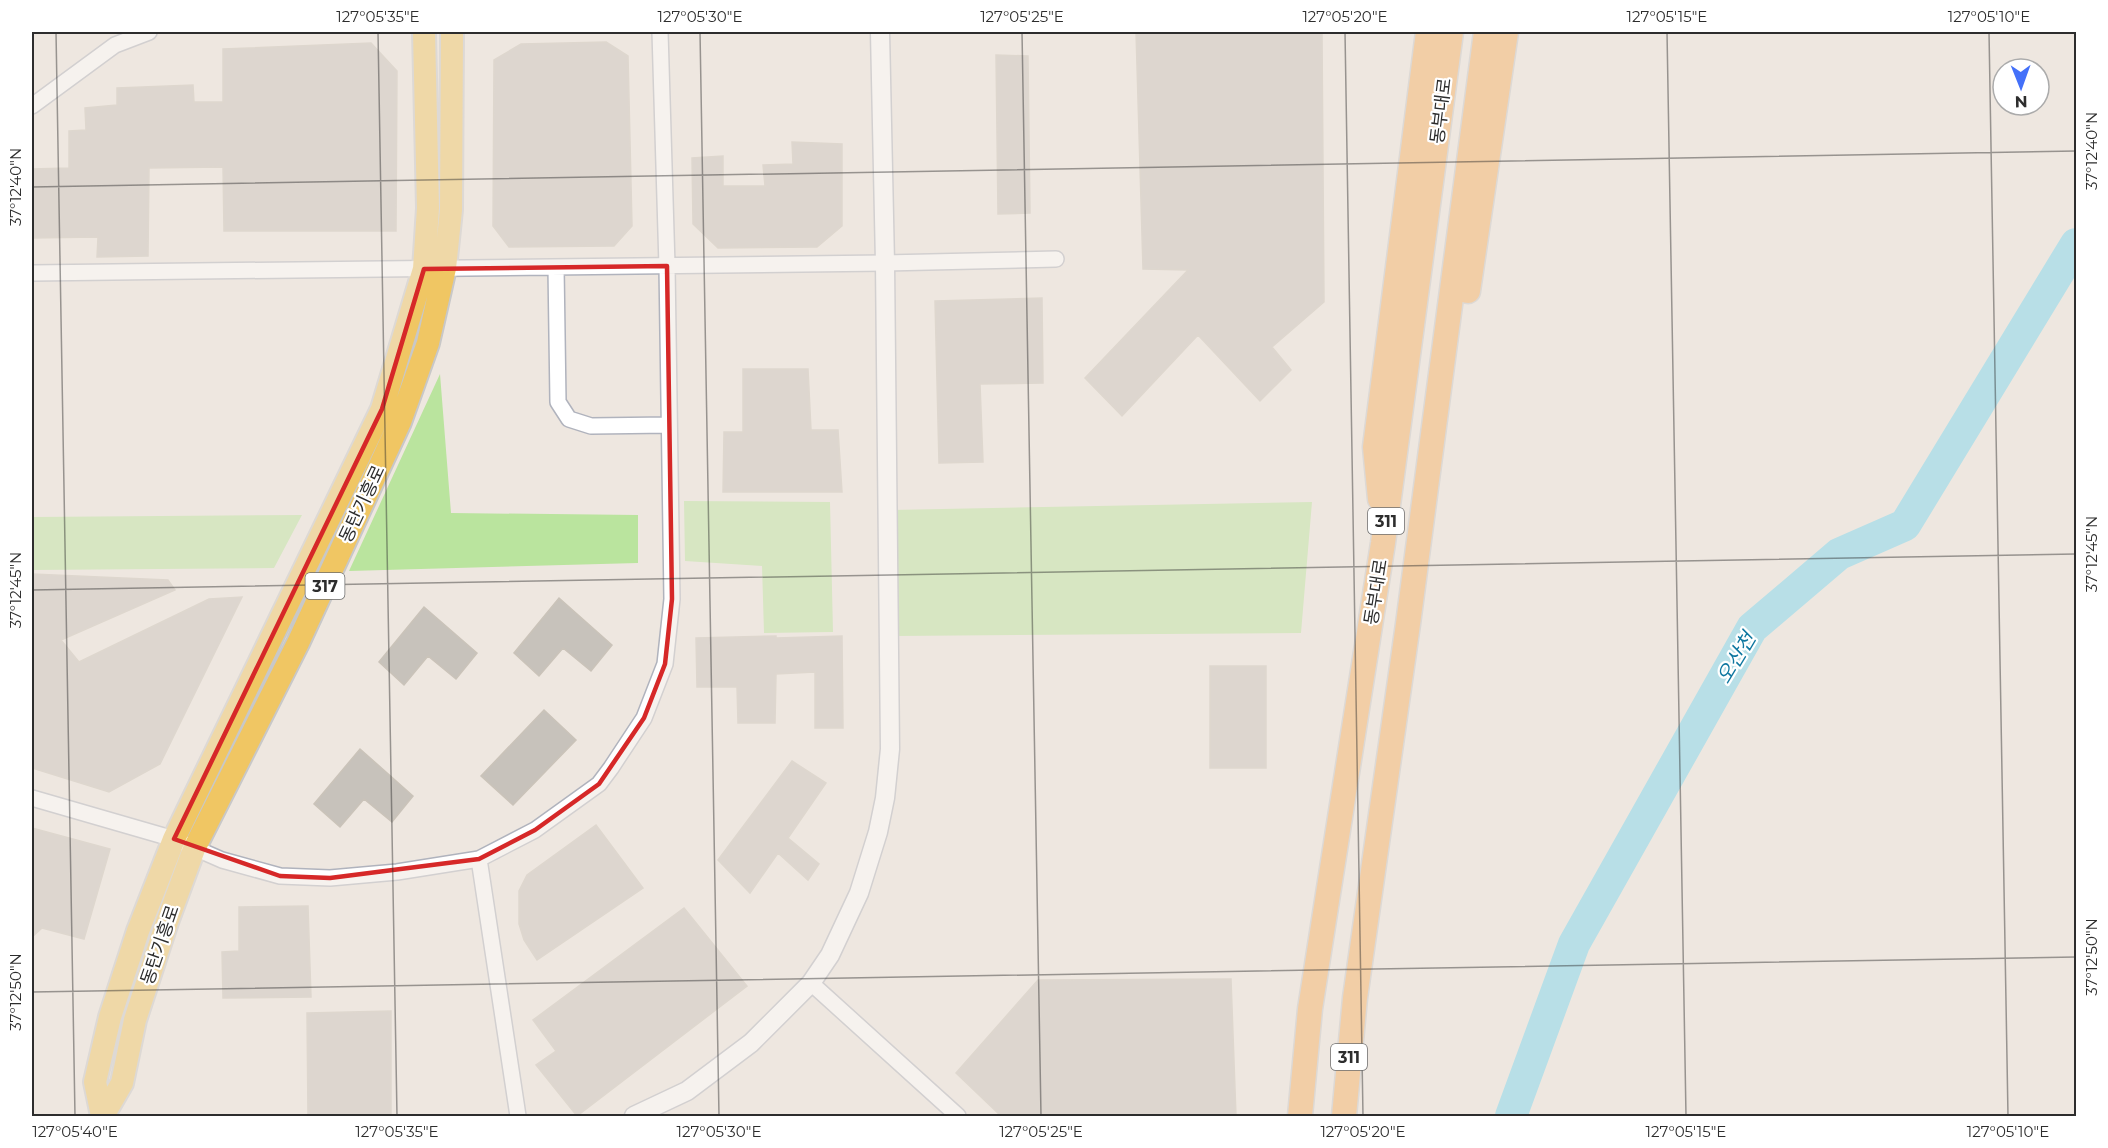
<svg xmlns="http://www.w3.org/2000/svg" width="2108" height="1148" font-family="Montserrat,'Noto Sans KR',sans-serif">
	<style>
		.green { fill: #bae49e }
		.lines { fill: none; stroke-linecap: round; stroke-linejoin: round }
		.river { stroke: #75d6ef; stroke-width: 32 }
		.building { fill: #c7c2bb; stroke: #cac3b9; stroke-width: 1.5 }
		.minor-casing { stroke: #b0b3bd; stroke-width: 18 }
		.tertiary-casing { stroke: #b0b3bd; stroke-width: 21 }
		.primary-casing { stroke: #c8c8c8; stroke-width: 26 }
		.trunk-casing { stroke: #c8c8c8; stroke-width: 27 }
		.minor { stroke: #fff; stroke-width: 15 }
		.tertiary { stroke: #fff; stroke-width: 18 }
		.primary { stroke: #f0c663; stroke-width: 22 }
		.trunk { stroke: #f6af60; stroke-width: 24 }
		.marked { fill: none; stroke: #d62828; stroke-width: 4.5; stroke-linejoin: round }
		.ticks { fill: none; stroke: #2d2d2d; stroke-width: 1.5; stroke-opacity: 0.45 }
		.labels { text-anchor: middle; stroke-width: 4.5; stroke-linejoin: round; paint-order: stroke }
		.shield { fill: #fff; stroke: #6c6c6c; stroke-width: 1.5 }
		.shield-label { font-size: 16px; font-weight: bold; fill: #2d2d2d }
		.street-label { font-size: 18px; fill: #2d2d2d; stroke: #fff }
		.water-label { font-size: 20px; font-style: italic; fill: #0f77a0; stroke: #fff }
		.neatline { fill: none; stroke: #2d2d2d; stroke-width: 2 }
		.ticks-label { font-size: 15px; text-anchor: middle; fill: #2d2d2d }
	</style>
	<rect width="100%" height="100%" fill="#eee7e0"/>
	<path class="green" d="M 440,374 L 451,513 L 638,515 L 638,563 L 349,571 Z
		M 684,501 L 830,502 L 833,632 L 764,633 L 762,566 L 685,561 Z
		M 1312,502 L 1301,633 L 896,636 L 890,510 Z
		M 302,515 L 274,568 L 32,570 L 32,517 Z"/>
	<g class="lines">
		<path class="river" d="M 1511,1116 L 1574,944 L 1752,628 L 1839,554 L 1905,525 L 2076,244"/>
	</g>
	<path class="building" d="M 1136,32 L 1322,32 L 1324,302 L 1272,347 L 1291,370 L 1260,401 L 1198,335 L 1122,416 L 1085,378 L 1188,270 L 1143,269 Z
		M 606,42 L 628,56 L 632,226 L 614,246 L 509,247 L 493,226 L 494,60 L 521,44 Z
		M 371,43 L 397,71 L 396,231 L 224,231 L 223,167 L 149,168 L 148,256 L 97,257 L 98,237 L 32,238 L 32,169 L 69,168 L 69,131 L 86,130 L 85,108 L 117,105 L 117,88 L 193,85 L 194,102 L 223,102 L 223,49 Z
		M 996,55 L 1028,56 L 1030,213 L 998,214 Z
		M 792,142 L 842,144 L 842,226 L 817,247 L 718,248 L 693,224 L 692,158 L 723,156 L 723,186 L 765,186 L 763,165 L 793,164 Z
		M 1042,298 L 1043,383 L 980,384 L 983,462 L 939,463 L 935,301 Z
		M 743,369 L 808,369 L 811,430 L 838,430 L 842,492 L 723,492 L 724,432 L 743,432 Z
		M 32,574 L 168,580 L 175,590 L 61,640 L 79,662 L 209,599 L 242,597 L 160,764 L 109,792 L 32,768 Z
		M 559,598 L 612,645 L 591,671 L 563,648 L 539,676 L 514,653 Z
		M 424,607 L 477,653 L 456,679 L 428,656 L 404,685 L 379,662 Z
		M 776,636 L 776,638 L 842,636 L 843,728 L 815,728 L 815,672 L 776,674 L 775,723 L 738,723 L 737,687 L 697,687 L 696,638 Z
		M 1210,666 L 1266,666 L 1266,768 L 1210,768 Z
		M 544,710 L 576,740 L 513,805 L 481,776 Z
		M 360,749 L 413,796 L 392,822 L 364,799 L 340,827 L 314,804 Z
		M 792,761 L 826,783 L 788,838 L 819,864 L 808,880 L 778,853 L 750,893 L 718,860 Z
		M 596,825 L 643,888 L 537,960 L 524,940 L 519,924 L 519,891 L 527,875 Z
		M 32,828 L 110,849 L 84,939 L 42,928 L 32,937 Z
		M 308,906 L 311,997 L 223,998 L 222,952 L 239,951 L 239,907 Z
		M 684,908 L 747,986 L 577,1116 L 536,1065 L 556,1051 L 533,1020 Z
		M 1231,979 L 1236,1116 L 1001,1116 L 956,1073 L 1038,980 Z
		M 391,1011 L 391,1116 L 308,1116 L 307,1013 Z"/>
	<g class="lines">
		<defs>
			<path id="minor" d="M 32,106 L 115,45 L 149,32
				M 556,267 L 558,402 L 569,419 L 591,426 L 669,425
				M 32,273 L 885,263 L 1056,259
				M 32,798 L 174,839 L 222,860 L 280,876 L 330,878 L 397,872 L 479,859 L 535,830 L 599,784 L 611,768 L 644,718 L 665,664 L 672,599 L 667,266 L 660,32
				M 479,859 L 518,1116
				M 811,983 L 958,1116"/>
			<path id="tertiary" d="M 634,1116 L 687,1091 L 751,1043 L 811,983 L 830,955 L 859,893 L 878,832 L 885,798 L 890,749 L 885,263 L 880,32"/>
			<path id="primary" d="M 102,1116 L 95,1082 L 110,1017 L 138,931 L 174,839 L 382,409 L 424,269 L 428,208 L 424,32
				M 103,1116 L 122,1083 L 135,1020 L 167,922 L 194,849 L 298,643 L 400,422 L 428,343 L 445,268 L 451,210 L 452,32"/>
			<path id="trunk" d="M 1468,291 L 1506,32
				M 1380,499 L 1375,447 L 1428,32
				M 1300,1116 L 1310,1009 L 1383,543 L 1451,32
				M 1344,1116 L 1355,998 L 1408,624 L 1486,32"/>
		</defs>
		<use href="#minor" class="minor-casing"/>
		<use href="#tertiary" class="tertiary-casing"/>
		<use href="#primary" class="primary-casing"/>
		<use href="#trunk" class="trunk-casing"/>
		<use href="#minor" class="minor"/>
		<use href="#tertiary" class="tertiary"/>
		<use href="#primary" class="primary"/>
		<use href="#trunk" class="trunk"/>
	</g>
	<path d="M0 0H2108V1148H0ZM 667,266 L 672,599 L 665,664 L 644,718 L 599,784 L 535,830 L 479,859 L 330,878 L 280,876 L 174,839 L 382,409 L 424,269 Z" fill="#eee7e0" fill-opacity=".55" fill-rule="evenodd"/>
	<path class="marked" d="M 667,266 L 672,599 L 665,664 L 644,718 L 599,784 L 535,830 L 479,859 L 330,878 L 280,876 L 174,839 L 382,409 L 424,269 Z"/>
	<path class="ticks" d="M 56,32 L 75,1116M 378,32 L 397,1116M 700,32 L 719,1116M 1022,32 L 1041,1116M 1345,32 L 1363,1116M 1667,32 L 1686,1116M 1989,32 L 2008,1116M 32,187 L 2076,151M 32,590 L 2076,554M 32,992 L 2076,957"/>
	<g class="labels">
		<g class="shield">
			<rect x="1368" y="508" width="36" height="26" rx="4.5"/>
			<rect x="305.5" y="573" width="39" height="26" rx="4.5"/>
			<rect x="1331" y="1044" width="36" height="26" rx="4.5"/>
		</g>
		<g class="shield-label">
			<text x="1386" y="527">311</text>
			<text x="325" y="592">317</text>
			<text x="1349" y="1063">311</text>
		</g>
		<g class="street-label">
			<text transform="translate(1441 111) rotate(-83)" y="6">동부대로</text>
			<text transform="translate(362 504) rotate(-65)" y="6">동탄기흥로</text>
			<text transform="translate(1376 592) rotate(-81)" y="6">동부대로</text>
			<text transform="translate(160 945) rotate(-71)" y="6">동탄기흥로</text>
		</g>
		<g class="water-label">
			<text transform="translate(1736 658) rotate(-59)" y="7">오산천</text>
		</g>
	</g>
	<rect width="2108" height="1148" fill="none" stroke="#ffffff" stroke-width="66"/>
	<g transform="translate(2021 87) rotate(179)"><circle r="28" fill="#ffffff" stroke="#ababab" stroke-width="1.5"/>
	<path d="M0-4.5L10 22L0 15L-10 22Z" fill="#4370f9"/>
	<text y="-9" font-size="16" font-weight="bold" text-anchor="middle" fill="#2d2d2d">N</text>
	</g>
	<rect x="33" y="33" width="2042" height="1082" class="neatline"/>
	<g class="ticks-label">
		<text x="378" y="22">127°05'35"E</text>
		<text x="700" y="22">127°05'30"E</text>
		<text x="1022" y="22">127°05'25"E</text>
		<text x="1345" y="22">127°05'20"E</text>
		<text x="1667" y="22">127°05'15"E</text>
		<text x="1989" y="22">127°05'10"E</text>
		<text transform="translate(2092 151) rotate(-90)" y="5">37°12'40"N</text>
		<text transform="translate(16 187) rotate(-90)" y="5">37°12'40"N</text>
		<text transform="translate(2092 554) rotate(-90)" y="5">37°12'45"N</text>
		<text transform="translate(16 590) rotate(-90)" y="5">37°12'45"N</text>
		<text transform="translate(2092 957) rotate(-90)" y="5">37°12'50"N</text>
		<text transform="translate(16 992) rotate(-90)" y="5">37°12'50"N</text>
		<text x="75" y="1137">127°05'40"E</text>
		<text x="397" y="1137">127°05'35"E</text>
		<text x="719" y="1137">127°05'30"E</text>
		<text x="1041" y="1137">127°05'25"E</text>
		<text x="1363" y="1137">127°05'20"E</text>
		<text x="1686" y="1137">127°05'15"E</text>
		<text x="2008" y="1137">127°05'10"E</text>
	</g>
</svg>
